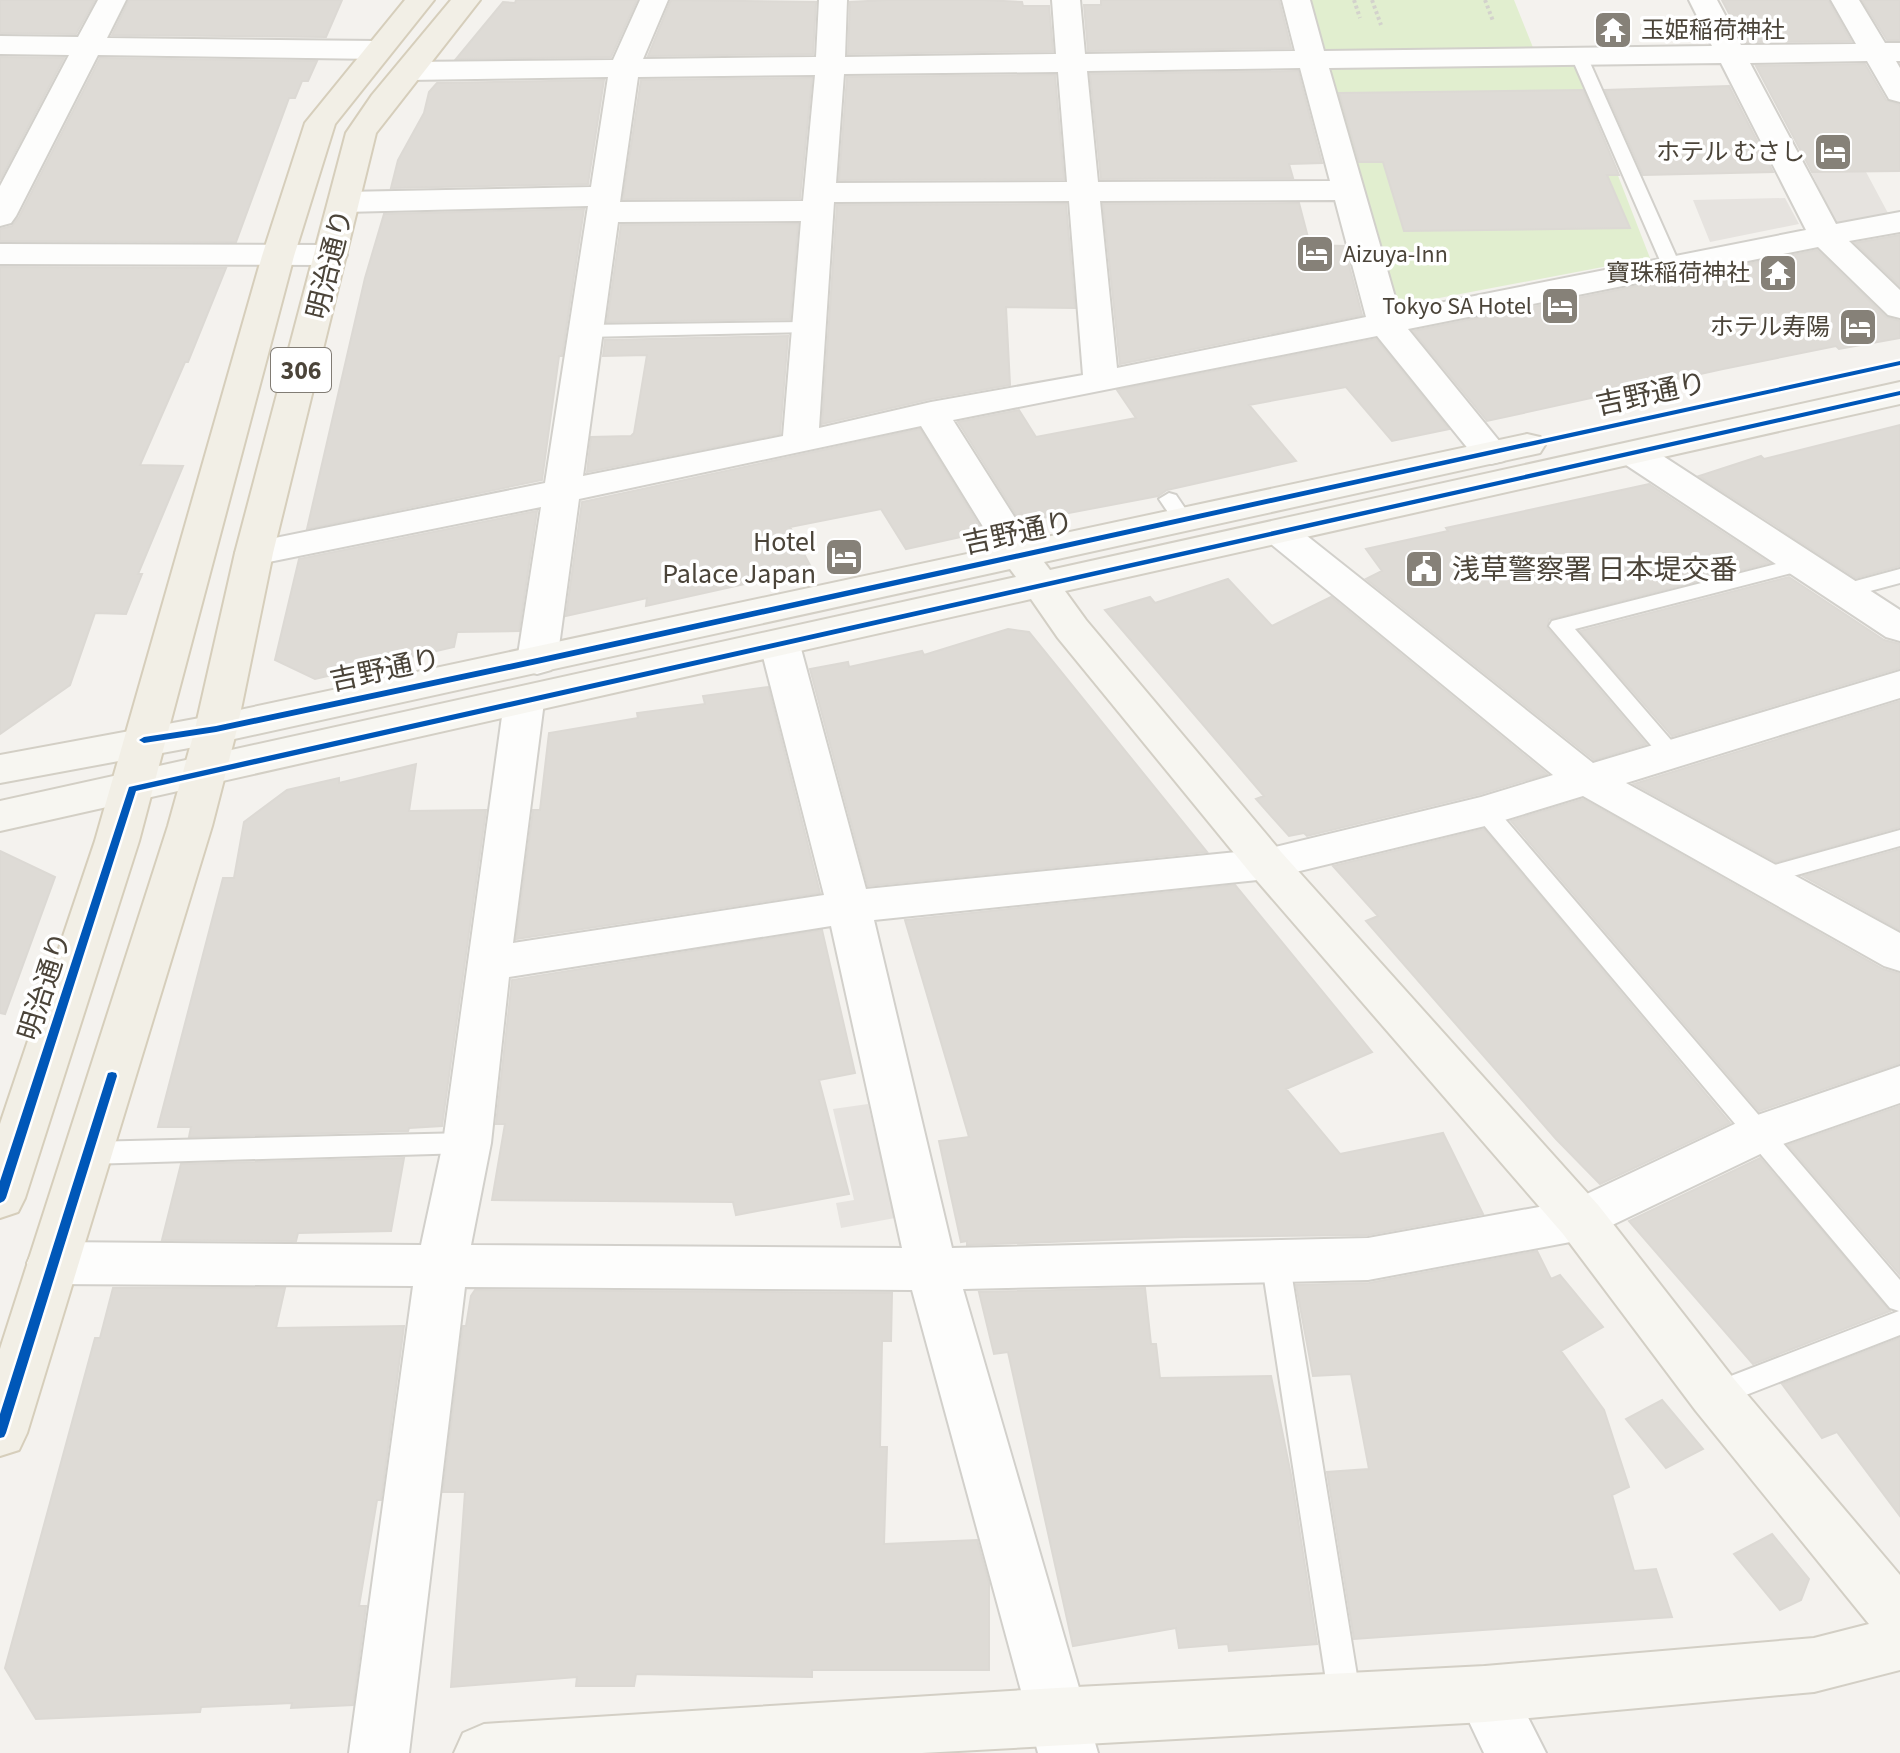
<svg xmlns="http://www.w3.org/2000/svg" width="1900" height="1753" font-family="'Source Sans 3','Noto Sans JP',sans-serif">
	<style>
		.green { fill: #e1eecf }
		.parking { fill: #e6e3df }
		.building { fill: #dedbd6; stroke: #dcd9d4; stroke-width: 2 }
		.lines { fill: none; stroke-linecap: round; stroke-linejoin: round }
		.lane-casing { stroke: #d2d0cb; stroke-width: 4 }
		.street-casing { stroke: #d2d0cb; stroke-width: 4 }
		.secondary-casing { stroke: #d3cfc5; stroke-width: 4 }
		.primary-casing { stroke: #d6cebb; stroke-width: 4 }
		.path { stroke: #d3d2cc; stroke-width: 4; stroke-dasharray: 3 3; stroke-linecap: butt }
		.lane { fill: #fdfdfc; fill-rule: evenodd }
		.street { fill: #fdfdfc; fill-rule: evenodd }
		.secondary { fill: #f7f6f1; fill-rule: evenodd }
		.primary { fill: #f2efe6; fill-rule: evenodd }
		.cycleway-casing { stroke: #fff; stroke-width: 5 }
		.cycleway { fill: #0057b8; fill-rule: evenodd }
		.labels { text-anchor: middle; stroke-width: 7; stroke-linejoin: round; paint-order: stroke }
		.far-poi-label { font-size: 24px; fill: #4b4439; stroke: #fff; text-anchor: end }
		.shield { fill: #fff; stroke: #817c74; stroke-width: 2 }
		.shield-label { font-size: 26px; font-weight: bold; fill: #4b4439 }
		.street-label { font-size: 28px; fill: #4b4439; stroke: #fff }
		.poi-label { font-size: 28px; fill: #4b4439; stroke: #fff; text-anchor: end }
	</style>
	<rect width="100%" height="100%" fill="#f4f2ee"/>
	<path class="green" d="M 1311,0 L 1514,0 L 1534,50 L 1326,52 Z
		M 1575,65 L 1650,258 L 1397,306 L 1330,68 Z"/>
	<path class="parking" d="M 1810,170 L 1865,170 L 1889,215 L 1840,224 L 1835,221 Z
		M 1785,198 L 1799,224 L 1710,242 L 1693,200 Z
		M 868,1104 L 895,1218 L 841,1228 L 836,1203 L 854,1200 L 833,1109 Z"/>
	<path class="building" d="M 0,0 L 95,0 L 76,34 L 0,33 Z
		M 129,0 L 342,0 L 326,37 L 112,35 Z
		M 516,0 L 637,0 L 611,57 L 456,59 L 503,2 L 515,3 Z
		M 671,0 L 816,2 L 813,54 L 648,56 Z
		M 886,0 L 985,0 L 1022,2 L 1023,6 L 1049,6 L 1053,51 L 848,54 L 850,2 Z
		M 1101,0 L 1279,0 L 1291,48 L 1088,51 L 1084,5 L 1101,5 Z
		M 1722,0 L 1828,0 L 1851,41 L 1744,42 Z
		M 1862,0 L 1900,0 L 1900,40 L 1887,40 Z
		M 0,57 L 64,58 L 0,180 Z
		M 100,58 L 317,61 L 308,81 L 302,81 L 295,98 L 289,98 L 236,242 L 0,241 L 0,229 L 12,226 L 19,217 Z
		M 1865,64 L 1886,100 L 1900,105 L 1900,171 L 1812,172 L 1756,66 Z
		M 1298,71 L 1322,163 L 1289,164 L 1293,178 L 1101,179 L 1090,74 Z
		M 1055,75 L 1064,179 L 839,180 L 847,77 Z
		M 812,78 L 800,198 L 623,199 L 641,80 Z
		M 604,80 L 588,184 L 391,188 L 398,160 L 424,113 L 429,92 L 437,83 Z
		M 1729,86 L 1773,172 L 1643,175 L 1605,90 Z
		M 1583,90 L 1619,175 L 1607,175 L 1630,228 L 1404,231 L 1383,162 L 1359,162 L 1339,93 Z
		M 1299,203 L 1310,245 L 1344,246 L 1362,315 L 1120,364 L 1103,204 Z
		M 1066,204 L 1075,308 L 1006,307 L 1010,385 L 930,399 L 822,424 L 837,205 Z
		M 584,209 L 562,356 L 559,356 L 542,480 L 307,529 L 365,278 L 384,214 Z
		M 798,224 L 790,319 L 607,322 L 621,225 Z
		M 1900,235 L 1900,286 L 1855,243 Z
		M 1817,250 L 1886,317 L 1900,321 L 1900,338 L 1839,349 L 1836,346 L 1723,369 L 1487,421 L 1413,331 Z
		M 0,267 L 226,268 L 188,362 L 185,362 L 140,465 L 183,466 L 138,574 L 142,574 L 126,614 L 95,613 L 70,685 L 0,734 Z
		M 788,336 L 780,434 L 587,472 L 591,437 L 631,436 L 634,433 L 647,355 L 603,356 L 605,340 Z
		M 1376,339 L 1449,429 L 1392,441 L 1346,387 L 1249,405 L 1296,461 L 1167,490 L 1158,496 L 1027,521 L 1021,513 L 1017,516 L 958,422 L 1019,410 L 1036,437 L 1136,418 L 1117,390 Z
		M 1900,425 L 1900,566 L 1856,578 L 1699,476 L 1761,456 L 1764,459 Z
		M 920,429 L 983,532 L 906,549 L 881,509 L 790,527 L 812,569 L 646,606 L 647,598 L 566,616 L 582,502 Z
		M 1649,484 L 1769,563 L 1549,619 L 1547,628 L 1646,744 L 1594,760 L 1366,579 L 1382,571 L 1366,549 L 1448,531 L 1446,528 Z
		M 537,511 L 519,631 L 457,632 L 454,647 L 315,679 L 275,660 L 299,559 Z
		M 1789,577 L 1884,640 L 1900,644 L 1900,668 L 1672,736 L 1580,631 Z
		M 1228,579 L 1272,626 L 1331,597 L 1547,774 L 1480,794 L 1307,836 L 1304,833 L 1289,836 L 1256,799 L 1264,796 L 1105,610 L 1150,597 L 1155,603 Z
		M 1008,629 L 1029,632 L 1207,852 L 868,886 L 810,669 L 848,662 L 849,667 L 922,651 L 924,655 Z
		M 768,687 L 820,893 L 516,939 L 533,810 L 540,810 L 549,733 L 638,718 L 637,713 L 705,704 L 703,696 Z
		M 1900,701 L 1900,827 L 1776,862 L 1634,784 Z
		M 416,764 L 409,811 L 486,810 L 442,1126 L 409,1128 L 408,1131 L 189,1137 L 191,1127 L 158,1127 L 223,878 L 234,878 L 244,822 L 287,790 L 339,778 L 339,783 Z
		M 1583,799 L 1883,969 L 1900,974 L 1900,1063 L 1759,1111 L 1511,821 Z
		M 1484,829 L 1730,1123 L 1600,1184 L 1556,1139 L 1366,921 L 1378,916 L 1333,866 Z
		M 1900,849 L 1900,930 L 1803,876 Z
		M 0,851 L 55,877 L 5,1014 L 0,1013 Z
		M 1235,885 L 1372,1052 L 1286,1089 L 1340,1154 L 1443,1133 L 1483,1214 L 1368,1235 L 1184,1237 L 967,1245 L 967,1241 L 961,1242 L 939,1141 L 969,1137 L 905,920 Z
		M 822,930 L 855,1073 L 819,1080 L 849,1194 L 736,1215 L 733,1202 L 492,1200 L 505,1124 L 496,1124 L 512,980 Z
		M 1900,1106 L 1900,1275 L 1788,1145 Z
		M 404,1158 L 391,1231 L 298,1233 L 296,1241 L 162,1240 L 181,1164 Z
		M 1760,1158 L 1890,1311 L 1753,1364 L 1629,1221 Z
		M 1537,1251 L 1551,1279 L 1560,1275 L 1603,1327 L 1561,1351 L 1604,1410 L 1629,1487 L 1612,1495 L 1634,1571 L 1656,1569 L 1672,1617 L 1354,1639 L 1327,1472 L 1369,1469 L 1351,1374 L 1313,1376 L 1296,1285 L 1369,1283 Z
		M 113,1288 L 285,1288 L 276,1328 L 404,1326 L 381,1500 L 377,1500 L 359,1606 L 366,1606 L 353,1705 L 291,1708 L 292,1703 L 201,1707 L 200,1712 L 36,1719 L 5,1668 L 95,1338 L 100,1338 Z
		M 1145,1288 L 1151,1344 L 1156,1344 L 1160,1378 L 1271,1376 L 1291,1475 L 1317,1644 L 1229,1651 L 1228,1644 L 1179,1648 L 1176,1628 L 1073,1646 L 1008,1352 L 994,1354 L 979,1292 Z
		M 475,1290 L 892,1293 L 891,1341 L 882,1341 L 880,1447 L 887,1447 L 884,1544 L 977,1540 L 989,1583 L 989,1670 L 812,1670 L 812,1677 L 636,1674 L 634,1686 L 576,1686 L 577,1677 L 451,1687 L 465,1492 L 443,1492 L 463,1326 L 466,1326 L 471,1296 Z
		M 1900,1338 L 1900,1516 L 1837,1432 L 1822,1438 L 1782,1384 Z
		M 1662,1400 L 1703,1449 L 1666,1468 L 1626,1419 Z
		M 1772,1534 L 1809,1579 L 1801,1600 L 1780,1610 L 1734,1554 Z"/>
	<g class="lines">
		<defs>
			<path id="lane" d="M 1579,51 L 1587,56 L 1680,265 L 1677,269 L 1665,269 L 1662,265 L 1571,56 Z
				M 805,322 L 814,328 L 812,332 L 585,337 L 576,331 L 585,325 Z
				M 1169,493 L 1176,495 L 1193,520 L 1190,524 L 1176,524 L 1159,499 Z
				M 1800,558 L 1807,559 L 1810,564 L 1807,569 L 1575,629 L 1677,747 L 1680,752 L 1677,757 L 1661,757 L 1549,626 L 1552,621 Z
				M 1900,569 L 1900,583 L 1844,598 L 1833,591 L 1837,586 Z
				M 1485,803 L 1493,805 L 1900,1280 L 1900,1335 L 1715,1407 L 1705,1404 L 1700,1395 L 1705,1386 L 1899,1311 L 1890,1308 L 1477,817 L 1473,811 L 1477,805 Z
				M 1900,830 L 1900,846 L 1761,885 L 1753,883 L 1749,877 L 1753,871 Z
				M 467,1133 L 476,1136 L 480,1143 L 476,1150 L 467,1153 L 88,1164 L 79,1160 L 75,1153 L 79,1146 L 88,1142 Z
				M 1275,1248 L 1285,1251 L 1289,1259 L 1361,1700 L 1356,1711 L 1345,1715 L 1334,1711 L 1329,1700 L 1261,1259 L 1265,1251 Z"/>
			<path id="street" d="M 98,0 L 126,0 L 107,38 L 378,41 L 388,44 L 393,50 L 388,56 L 378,59 L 98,55 L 16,216 L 11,223 L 0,226 L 0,186 L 69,55 L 0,54 L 0,36 L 78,37 Z
				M 640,0 L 668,0 L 643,59 L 816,57 L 819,0 L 847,0 L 845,57 L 1056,54 L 1052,0 L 1080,0 L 1085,54 L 1295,51 L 1282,0 L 1310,0 L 1324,51 L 1712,46 L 1689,0 L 1717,0 L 1741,45 L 1856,44 L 1831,0 L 1859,0 L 1885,43 L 1900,43 L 1900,61 L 1896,61 L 1900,68 L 1900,102 L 1889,99 L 1867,61 L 1750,63 L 1836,224 L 1900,212 L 1900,232 L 1849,241 L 1900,290 L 1900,318 L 1888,315 L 1818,247 L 1408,329 L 1509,453 L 1504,461 L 1491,464 L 1478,461 L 1377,336 L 953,420 L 1039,556 L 1034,564 L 1020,568 L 1006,564 L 921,426 L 579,499 L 557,661 L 551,670 L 537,674 L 523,670 L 517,661 L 541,507 L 254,565 L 241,561 L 235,553 L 241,545 L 545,483 L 588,206 L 344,212 L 333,209 L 328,202 L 333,195 L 344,192 L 591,187 L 608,77 L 408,80 L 398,77 L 393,71 L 398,65 L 408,62 L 613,60 ZM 1721,63 L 1806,230 L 1399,311 L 1329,68 ZM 1300,68 L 1330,181 L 1098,182 L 1087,71 ZM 1058,72 L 1067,182 L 836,183 L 844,74 ZM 815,75 L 803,201 L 620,202 L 638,77 ZM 1335,200 L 1366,317 L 1117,368 L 1100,201 ZM 1069,201 L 1083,375 L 931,402 L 819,428 L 834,202 ZM 801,221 L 783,436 L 583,476 L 618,222 Z
				M 0,244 L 331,245 L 343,248 L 347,255 L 343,262 L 331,265 L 0,264 Z
				M 1633,442 L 1646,445 L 1900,610 L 1900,641 L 1886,637 L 1620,461 L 1615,453 L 1620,445 Z
				M 1279,521 L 1292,524 L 1593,763 L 1900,671 L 1900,698 L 1626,783 L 1900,933 L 1900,971 L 1884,966 L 1583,796 L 1485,826 L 1267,879 L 874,920 L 952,1248 L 1368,1238 L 1572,1201 L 1743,1120 L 1900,1066 L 1900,1103 L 1777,1146 L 1581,1240 L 1368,1280 L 963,1289 L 1098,1753 L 1038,1753 L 912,1290 L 465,1287 L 409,1753 L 349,1753 L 413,1286 L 52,1284 L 34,1278 L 27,1263 L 34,1248 L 52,1242 L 421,1245 L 443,1143 L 504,702 L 510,693 L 524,689 L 538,693 L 544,702 L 513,943 L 824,895 L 760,645 L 766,636 L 780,632 L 794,636 L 800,645 L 866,889 L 1267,849 L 1481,797 L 1553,775 L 1266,540 L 1260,532 L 1266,524 ZM 831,926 L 902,1248 L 471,1245 L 491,1143 L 509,977 Z
				M 1485,1666 L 1506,1674 L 1546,1753 L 1484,1753 L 1456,1694 L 1464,1674 Z"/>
			<path id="secondary" d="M 1900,382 L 1900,404 L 1065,591 L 1086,620 L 1282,853 L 1599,1206 L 1734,1379 L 1900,1575 L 1900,1670 L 1814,1692 L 1485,1722 L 922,1753 L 454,1753 L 463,1733 L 484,1724 L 1057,1688 L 1485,1666 L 1814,1638 L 1869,1624 L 1696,1411 L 1563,1234 L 1252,875 L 1058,638 L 1031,599 L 0,831 L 0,801 L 1016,577 L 1010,569 L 216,743 L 0,783 L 0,755 L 216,715 L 1527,434 L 1540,437 L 1545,445 L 1540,453 L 1044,562 L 1050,570 Z"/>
			<path id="primary" d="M 405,0 L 434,0 L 335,124 L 294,256 L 139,841 L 25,1198 L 18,1212 L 0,1218 L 0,1124 L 95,841 L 262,256 L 305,123 Z
				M 451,0 L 480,0 L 376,133 L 273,553 L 237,729 L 212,826 L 27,1433 L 19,1450 L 0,1456 L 0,1349 L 168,826 L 195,729 L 235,553 L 346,133 L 372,95 Z"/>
		</defs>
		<use href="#lane" class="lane-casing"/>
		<use href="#street" class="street-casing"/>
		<use href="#secondary" class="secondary-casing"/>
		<use href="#primary" class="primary-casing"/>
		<path class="path" d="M 1354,0 L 1360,18
			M 1372,0 L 1381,25
			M 1485,0 L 1493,21"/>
		<use href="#lane" class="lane"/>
		<use href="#street" class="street"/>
		<use href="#secondary" class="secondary"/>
		<use href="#primary" class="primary"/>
		<defs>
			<path id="cycleway" d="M 1900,361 L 1900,365 L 537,664 L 216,732 L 144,743 L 139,740 L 144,737 L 216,726 L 537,658 Z
				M 1900,391 L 1900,395 L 136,791 L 6,1198 L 4,1201 L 0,1203 L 0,1181 L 129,787 Z
				M 112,1072 L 116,1073 L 117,1076 L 6,1433 L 4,1437 L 0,1438 L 0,1414 L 107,1076 L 108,1073 Z"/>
		</defs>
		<use href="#cycleway" class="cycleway-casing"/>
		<use href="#cycleway" class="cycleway"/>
	</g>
	<defs>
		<symbol id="temple-square" viewBox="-11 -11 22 22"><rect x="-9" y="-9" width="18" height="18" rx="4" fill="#868178" stroke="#fff"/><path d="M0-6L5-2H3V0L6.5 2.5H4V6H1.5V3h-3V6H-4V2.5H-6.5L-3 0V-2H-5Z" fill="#fff"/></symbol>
		<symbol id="hotel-square" viewBox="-11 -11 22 22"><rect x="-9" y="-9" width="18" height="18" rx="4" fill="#868178" stroke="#fff"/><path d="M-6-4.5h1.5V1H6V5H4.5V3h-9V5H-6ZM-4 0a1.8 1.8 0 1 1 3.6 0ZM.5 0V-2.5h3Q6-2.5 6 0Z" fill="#fff"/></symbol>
		<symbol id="civic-square" viewBox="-11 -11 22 22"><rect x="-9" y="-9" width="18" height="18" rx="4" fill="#868178" stroke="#fff"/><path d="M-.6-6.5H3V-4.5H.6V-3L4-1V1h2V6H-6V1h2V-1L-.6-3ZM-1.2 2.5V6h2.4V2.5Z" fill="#fff"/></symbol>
	</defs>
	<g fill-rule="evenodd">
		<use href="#temple-square" x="1591" y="8" width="44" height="44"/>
		<use href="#hotel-square" x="1811" y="130" width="44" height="44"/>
		<use href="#hotel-square" x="1293" y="232" width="44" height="44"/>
		<use href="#temple-square" x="1756" y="251" width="44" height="44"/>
		<use href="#hotel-square" x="1538" y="284" width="44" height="44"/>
		<use href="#hotel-square" x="1836" y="305" width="44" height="44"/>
		<use href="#hotel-square" x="822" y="535" width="44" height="44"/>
		<use href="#civic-square" x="1402" y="547" width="44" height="44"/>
	</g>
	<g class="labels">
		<g class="far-poi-label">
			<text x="1641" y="38" text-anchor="start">玉姫稲荷神社</text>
			<text x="1805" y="160">ホテル むさし</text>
			<text x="1343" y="262" text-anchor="start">Aizuya-Inn</text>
			<text x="1750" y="281">寶珠稲荷神社</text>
			<text x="1532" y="314">Tokyo SA Hotel</text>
			<text x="1830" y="335">ホテル寿陽</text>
		</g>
		<rect class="shield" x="271" y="348" width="60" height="44" rx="6"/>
		<g class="shield-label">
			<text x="301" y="379">306</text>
		</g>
		<g class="street-label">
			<text transform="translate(329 264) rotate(-76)" y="10">明治通り</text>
			<text transform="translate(1651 393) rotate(-12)" y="10">吉野通り</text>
			<text transform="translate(1018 532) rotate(-12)" y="10">吉野通り</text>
			<text transform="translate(385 669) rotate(-12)" y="10">吉野通り</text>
			<text transform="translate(44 986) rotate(-72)" y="10">明治通り</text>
		</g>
		<g class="poi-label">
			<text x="816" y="551">Hotel<tspan x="816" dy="32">Palace Japan</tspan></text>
			<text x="1452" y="579" text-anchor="start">浅草警察署 日本堤交番</text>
		</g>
	</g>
</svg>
